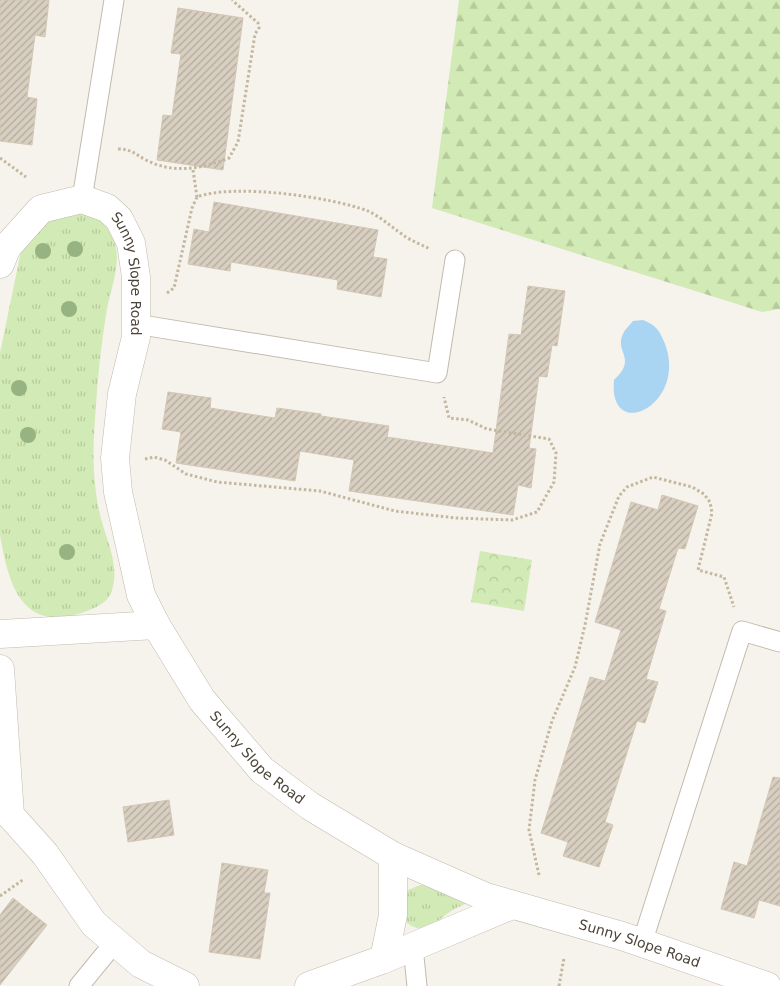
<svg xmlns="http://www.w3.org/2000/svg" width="780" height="986" font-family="'DejaVu Sans',sans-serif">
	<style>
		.grass { fill: url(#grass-tufts) }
		.forest { fill: url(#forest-firs) }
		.park { fill: url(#park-crowns) }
		.water { fill: #a9d4f2 }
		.building { fill: url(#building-hatch); stroke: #d3c7b4 }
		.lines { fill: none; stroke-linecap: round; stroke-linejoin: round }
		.lane-casing { stroke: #c2bbae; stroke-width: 21 }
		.street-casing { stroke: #c2bbae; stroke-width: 29 }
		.path { stroke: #c4b79f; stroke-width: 3; stroke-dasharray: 2.5 2.5; stroke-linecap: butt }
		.lane { stroke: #fff; stroke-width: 19 }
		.street { stroke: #fff; stroke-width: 28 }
		.tree { fill: #97b381 }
		.labels { text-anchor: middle; stroke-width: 5; stroke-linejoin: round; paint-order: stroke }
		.street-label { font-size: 14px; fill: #4b4439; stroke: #fff }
	</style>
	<defs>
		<pattern id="grass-tufts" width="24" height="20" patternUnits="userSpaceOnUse" patternTransform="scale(1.25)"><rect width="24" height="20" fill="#d2eab5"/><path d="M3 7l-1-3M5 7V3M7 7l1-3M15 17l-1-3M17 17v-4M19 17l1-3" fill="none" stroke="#b6ca9c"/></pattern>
		<pattern id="forest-firs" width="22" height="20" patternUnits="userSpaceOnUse" patternTransform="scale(1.25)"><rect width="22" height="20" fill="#d2eab5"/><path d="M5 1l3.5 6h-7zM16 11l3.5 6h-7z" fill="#b6ca9c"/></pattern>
		<pattern id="park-crowns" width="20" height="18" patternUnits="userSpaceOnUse" patternTransform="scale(1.25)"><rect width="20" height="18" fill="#d2eab5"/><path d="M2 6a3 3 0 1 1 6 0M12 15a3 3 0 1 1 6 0" fill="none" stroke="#b6ca9c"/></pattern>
		<pattern id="building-hatch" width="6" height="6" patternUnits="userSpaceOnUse" patternTransform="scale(1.25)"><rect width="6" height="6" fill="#d8cfc1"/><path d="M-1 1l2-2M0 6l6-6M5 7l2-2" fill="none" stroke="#b1aa9e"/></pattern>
	</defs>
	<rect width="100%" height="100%" fill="#f6f3ec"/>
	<path class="grass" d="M 90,213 C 104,222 112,231 116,248 C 120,270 109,293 106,315 C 101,345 98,375 96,405 C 94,431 92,458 95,484 C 96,493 97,502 99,510 C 104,537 123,567 110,595 C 105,605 88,611 78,614 C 20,631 8,581 0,535 L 0,353 L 21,251 L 50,214 Z
		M 420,885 L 425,885 L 473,901 C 465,904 457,907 451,911 C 435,922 426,937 407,923 L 403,913 L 408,890 Z"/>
	<path class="forest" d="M 459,0 L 780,0 L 780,309 L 762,312 L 432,208 Z"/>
	<path class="park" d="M 480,551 L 532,560 L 524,611 L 471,602 Z"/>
	<path class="water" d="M 643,320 C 656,325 660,331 665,344 C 688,405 608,444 614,380 C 638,358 614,352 623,334 C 625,329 630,325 633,321 Z"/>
	<path class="building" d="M 0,0 L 49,0 L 45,37 L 35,35 L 27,97 L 37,99 L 32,145 L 0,141 Z
		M 178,8 L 243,18 L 223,170 L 157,160 L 163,115 L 172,116 L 181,54 L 171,53 Z
		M 214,202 L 378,230 L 373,257 L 387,259 L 381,297 L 337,289 L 338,280 L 231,262 L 230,271 L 188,264 L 194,229 L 209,232 Z
		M 528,286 L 565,291 L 557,346 L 552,345 L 547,377 L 539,376 L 529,448 L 536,449 L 531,488 L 518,485 L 513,515 L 349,491 L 354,460 L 300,451 L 295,481 L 176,463 L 181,432 L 162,429 L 168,392 L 211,398 L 210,408 L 275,418 L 277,408 L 321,414 L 321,416 L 389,426 L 387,437 L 493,453 L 509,334 L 521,335 Z
		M 662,495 L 698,506 L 685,549 L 678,548 L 659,609 L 666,611 L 646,679 L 658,682 L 645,723 L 637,721 L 605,822 L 613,825 L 599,867 L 563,856 L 568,842 L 541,833 L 590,677 L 605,681 L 621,630 L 595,622 L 631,502 L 658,510 Z
		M 773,777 L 780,778 L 780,906 L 759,900 L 754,918 L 721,909 L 734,862 L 747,866 Z
		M 169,800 L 174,835 L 128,842 L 123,807 Z
		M 222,863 L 268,870 L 264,893 L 270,893 L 260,959 L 209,952 Z
		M 13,898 L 47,925 L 0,985 L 0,915 Z"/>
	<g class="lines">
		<defs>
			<path id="lane" d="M 82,199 L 114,0
				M 136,324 L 437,373 L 455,260
				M 642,943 L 742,631 L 780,642
				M 413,947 L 417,986
				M 79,986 L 115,942"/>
			<g id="street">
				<path id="s1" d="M 0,264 L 7,247 L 41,209 L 82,199 L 107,208 L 119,219 L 131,243 L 136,277 L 136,337 L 122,394 L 115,458 L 118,492 L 141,595 L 156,625 L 202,700 L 262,770 L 310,806 L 393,856 L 486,897 L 622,936 L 767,986"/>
				<path d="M 0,634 L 156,625"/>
				<path d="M 0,669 L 10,815 L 45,854 L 94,924 L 141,964 L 185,986"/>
				<path d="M 384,959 L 393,915 L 393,856"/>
				<path d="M 309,986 L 384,959 L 512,905"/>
			</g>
		</defs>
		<use href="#lane" class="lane-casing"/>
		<use href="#street" class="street-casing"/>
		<path class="path" d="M 118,149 C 131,149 135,154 146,160 C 173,174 201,169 229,158 L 238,142 L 255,34 L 259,28 L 258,23 L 232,0
			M 0,158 L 26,177
			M 193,170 L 197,197
			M 167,293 L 174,288 L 192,208 L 197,197 C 234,183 331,197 368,211 C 381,217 394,229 406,237 C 414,242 422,245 430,249
			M 145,459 L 154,457 L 165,460 L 186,474 L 217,482 L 320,491 L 395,511 L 456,518 L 512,520 L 537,512 L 554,482 L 556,453 L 549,439 L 487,429 L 468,420 L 449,418 L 444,397
			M 539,875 L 529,830 L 535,780 L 552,721 L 575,667 L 585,625 L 600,544 L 619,496 L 627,487 L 653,477 L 692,487 L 704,494 L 710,502 L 712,513 L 698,570 L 724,577 L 734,607
			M 0,896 L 24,879
			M 559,986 L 564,958"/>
		<use href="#lane" class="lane"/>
		<use href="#street" class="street"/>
	</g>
	<g class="tree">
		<circle cx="75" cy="249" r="8"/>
		<circle cx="43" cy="251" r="8"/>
		<circle cx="69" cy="309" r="8"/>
		<circle cx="19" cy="388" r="8"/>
		<circle cx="28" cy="435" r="8"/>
		<circle cx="67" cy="552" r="8"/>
	</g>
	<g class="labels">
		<g class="street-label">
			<text dy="5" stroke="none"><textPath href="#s1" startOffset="211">Sunny Slope Road</textPath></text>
			<text dy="5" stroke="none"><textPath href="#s1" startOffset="740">Sunny Slope Road</textPath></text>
			<text dy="5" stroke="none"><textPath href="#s1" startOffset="1171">Sunny Slope Road</textPath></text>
		</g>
	</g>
</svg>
